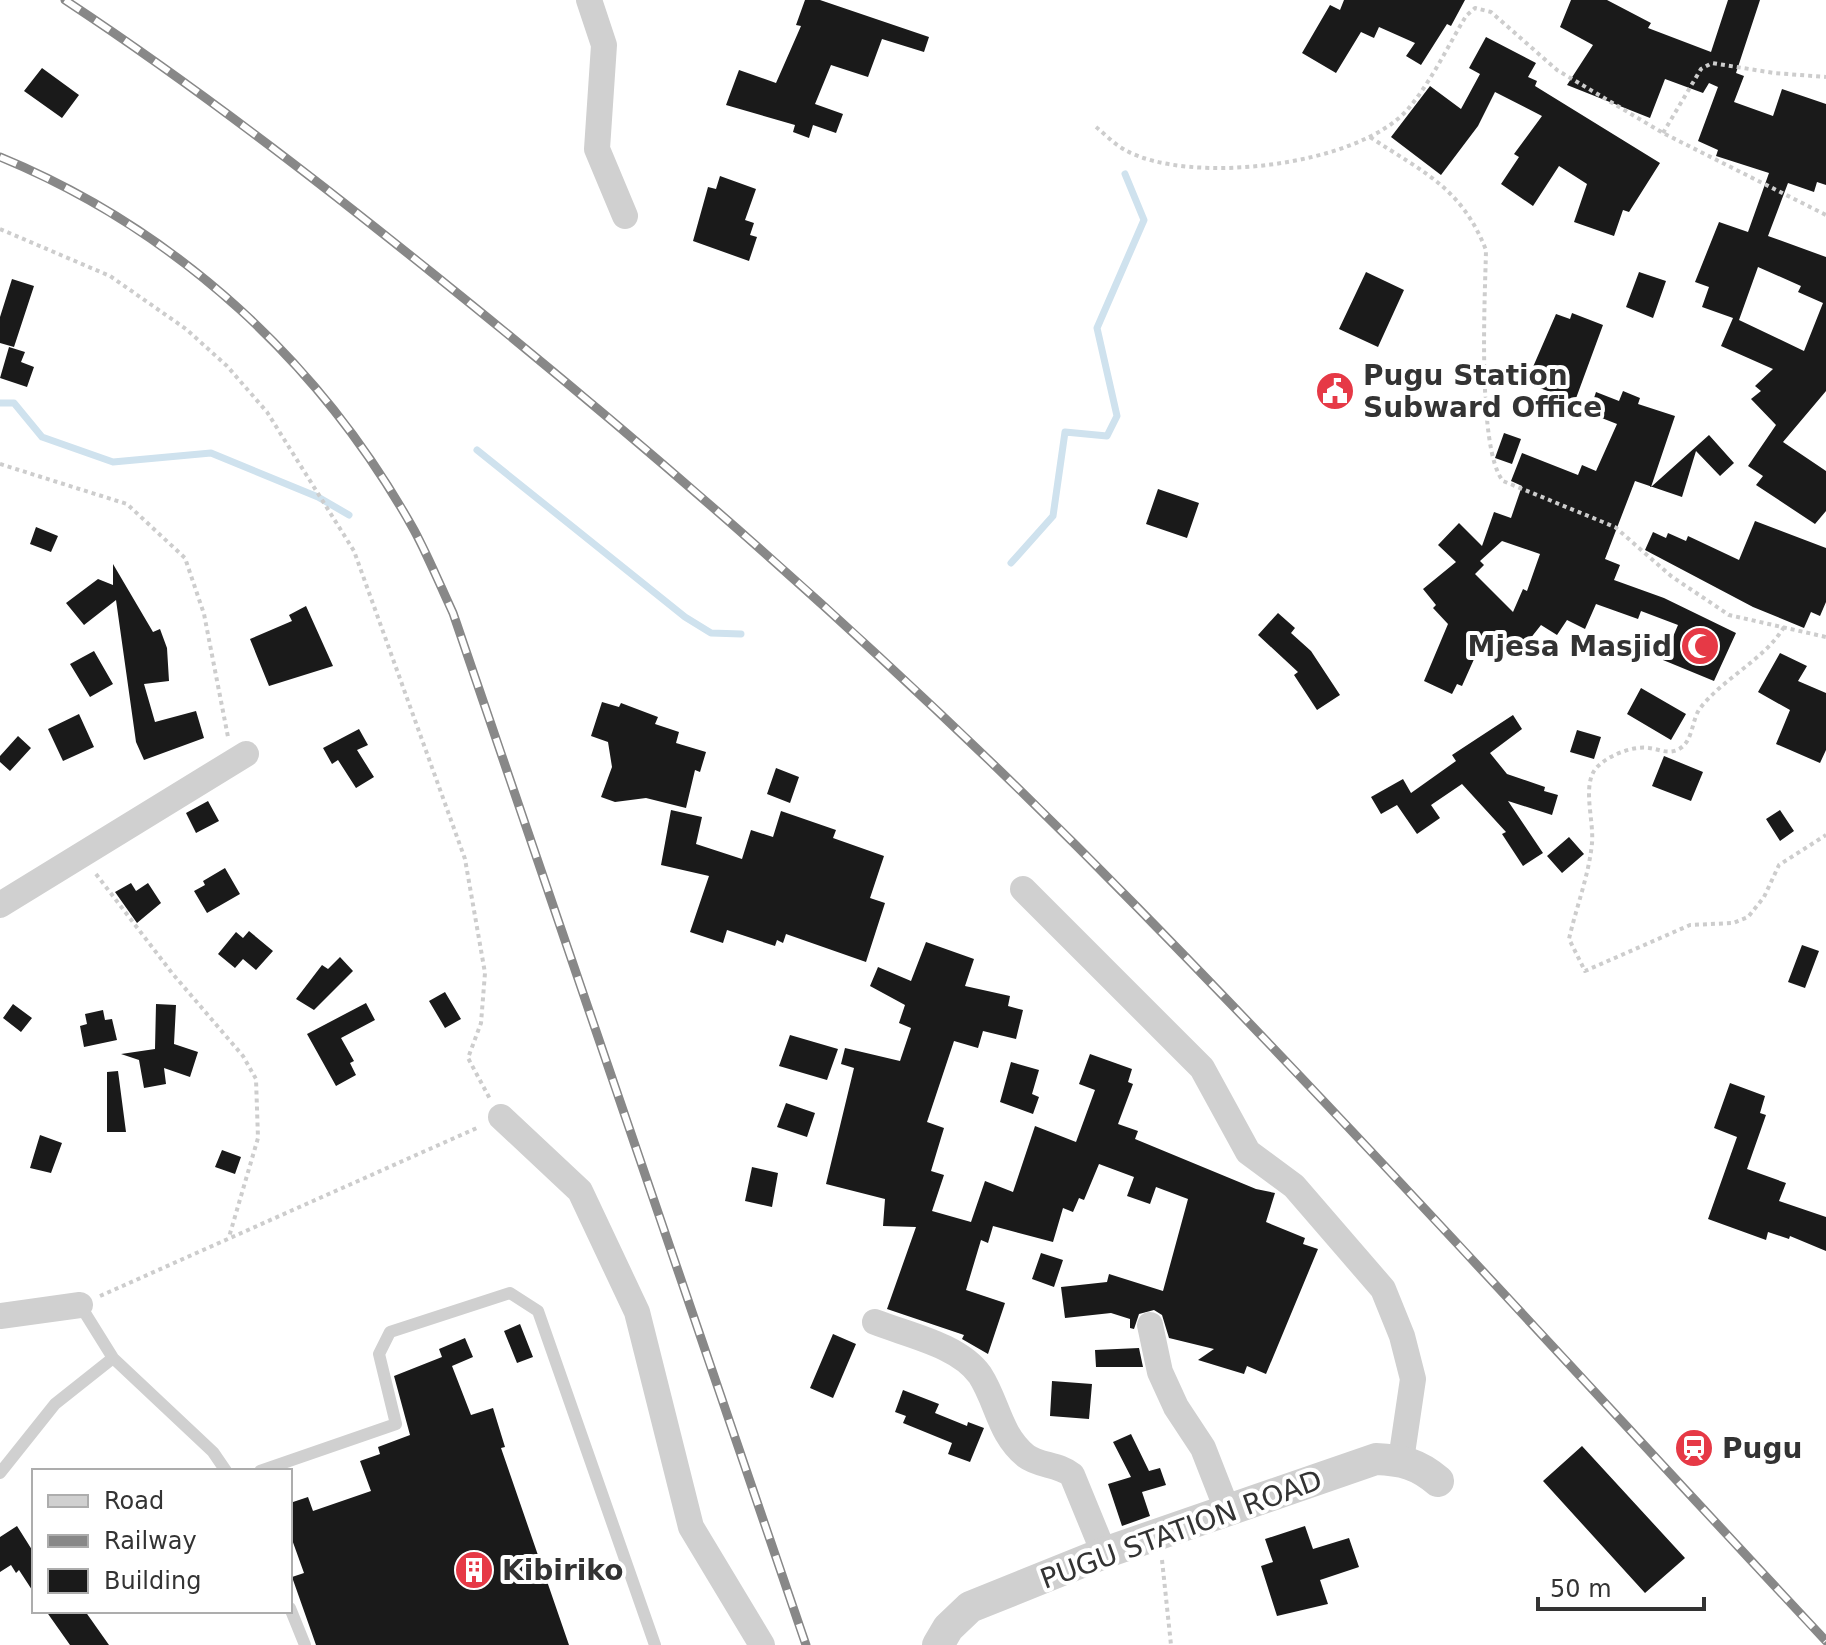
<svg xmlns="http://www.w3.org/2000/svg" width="1826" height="1645" font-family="'DejaVu Sans',sans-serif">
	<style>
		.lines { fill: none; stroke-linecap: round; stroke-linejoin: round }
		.stream { stroke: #cfe2ee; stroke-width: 7 }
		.building { fill: #1a1a1a; fill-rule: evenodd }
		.path { stroke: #cdcdcd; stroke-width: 4; stroke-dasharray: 4 4; stroke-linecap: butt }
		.service { stroke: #d0d0d0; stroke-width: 12 }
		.minor { stroke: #d0d0d0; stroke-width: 26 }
		.tertiary { stroke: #d0d0d0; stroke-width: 32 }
		.rail-casing { stroke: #888; stroke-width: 9 }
		.rail { stroke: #fff; stroke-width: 6; stroke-dasharray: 18; stroke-linecap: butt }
		.labels { text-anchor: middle; stroke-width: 8; stroke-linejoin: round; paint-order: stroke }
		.poi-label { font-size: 28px; font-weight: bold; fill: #333; stroke: #fff; text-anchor: start }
		.street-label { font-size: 28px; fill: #333; stroke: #fff }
	</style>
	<rect width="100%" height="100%" fill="#fff"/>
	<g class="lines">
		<path class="stream" d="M 0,403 L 14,403 L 42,437 L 113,462 L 211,453 L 318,497 L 349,515
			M 477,450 L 685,617 L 711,633 L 741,634
			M 1011,563 L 1053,516 L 1065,432 L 1107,436 L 1117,416 L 1097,328 L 1144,220 L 1125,174"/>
	</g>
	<path class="building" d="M 805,0 L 820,0 L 929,37 L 924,52 L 882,39 L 868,77 L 831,65 L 815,104 L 843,114 L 836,133 L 813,125 L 809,138 L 793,132 L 795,125 L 726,105 L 739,70 L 776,83 L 801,26 L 796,25 Z
		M 1344,0 L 1465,0 L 1451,26 L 1447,24 L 1421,65 L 1406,56 L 1415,43 L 1379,27 L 1374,38 L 1361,32 L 1336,73 L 1302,53 L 1330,5 L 1340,10 Z
		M 1571,0 L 1607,0 L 1651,23 L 1648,28 L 1711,52 L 1728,0 L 1760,0 L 1736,73 L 1744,76 L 1734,102 L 1773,116 L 1782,89 L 1826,104 L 1826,185 L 1817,182 L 1814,192 L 1788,183 L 1768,236 L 1826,257 L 1826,391 L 1783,442 L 1826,471 L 1826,511 L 1815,524 L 1756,485 L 1763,476 L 1748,466 L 1776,425 L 1751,399 L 1761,391 L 1755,386 L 1773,369 L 1721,346 L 1733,318 L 1702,307 L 1709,287 L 1695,282 L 1719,222 L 1748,232 L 1769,173 L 1716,156 L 1718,150 L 1698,141 L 1718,87 L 1709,83 L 1703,93 L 1665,79 L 1650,118 L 1567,85 L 1593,45 L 1560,27 ZM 1758,267 L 1801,286 L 1798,292 L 1823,303 L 1804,351 L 1739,320 Z
		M 1486,37 L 1536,63 L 1528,77 L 1537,81 L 1535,86 L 1660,163 L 1629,212 L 1623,210 L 1614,236 L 1574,222 L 1587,184 L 1559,166 L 1533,206 L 1501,184 L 1519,157 L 1514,154 L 1542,116 L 1495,92 L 1478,126 L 1441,175 L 1391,137 L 1430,86 L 1461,109 L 1480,74 L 1469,68 Z
		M 42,68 L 79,95 L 62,118 L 24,91 Z
		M 720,176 L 756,189 L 745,220 L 754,223 L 750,235 L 757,237 L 749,261 L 693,241 L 708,187 L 716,189 Z
		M 1366,272 L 1404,290 L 1378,347 L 1339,329 Z
		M 1639,272 L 1666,281 L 1653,318 L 1626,307 Z
		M 12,279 L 34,286 L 14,347 L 0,343 L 0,317 Z
		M 1572,313 L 1603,325 L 1575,401 L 1526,383 L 1556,314 L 1570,319 Z
		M 9,347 L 25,352 L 21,362 L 34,367 L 27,387 L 0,378 Z
		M 1328,378 L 1349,387 L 1342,403 L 1321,394 Z
		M 1623,391 L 1640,398 L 1638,404 L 1675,416 L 1651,487 L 1709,435 L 1734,463 L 1720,476 L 1696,451 L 1682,497 L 1635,481 L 1605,559 L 1620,565 L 1614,580 L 1664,598 L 1736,633 L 1714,681 L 1663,660 L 1678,625 L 1641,611 L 1638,619 L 1596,604 L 1585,629 L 1567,620 L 1557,635 L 1541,625 L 1526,644 L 1515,636 L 1489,660 L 1479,648 L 1462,686 L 1457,684 L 1452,694 L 1424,681 L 1448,624 L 1433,608 L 1436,605 L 1423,589 L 1456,562 L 1438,545 L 1459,523 L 1482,546 L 1494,512 L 1511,518 L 1522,486 L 1511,481 L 1522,453 L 1578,475 L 1582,465 L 1596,471 L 1617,424 L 1589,413 L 1596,392 L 1619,401 ZM 1502,541 L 1540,554 L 1527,591 L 1523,589 L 1513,612 L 1475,574 L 1484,565 L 1480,561 Z
		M 1504,433 L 1521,439 L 1512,464 L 1495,458 Z
		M 1158,489 L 1199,503 L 1187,538 L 1146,524 Z
		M 1755,521 L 1826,548 L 1826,602 L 1820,616 L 1811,612 L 1804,628 L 1753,607 L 1645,550 L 1653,532 L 1666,538 L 1668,533 L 1686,541 L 1688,536 L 1739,560 Z
		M 36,527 L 58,536 L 51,552 L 30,544 Z
		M 113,564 L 153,632 L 160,629 L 167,648 L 169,681 L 144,684 L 155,722 L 196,711 L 204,738 L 144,760 L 136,742 L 116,600 L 84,625 L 66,603 L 98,579 L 113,585 Z
		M 306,606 L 333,666 L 269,686 L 250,639 L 292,621 L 289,615 Z
		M 1278,613 L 1295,628 L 1291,633 L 1311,651 L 1340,695 L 1317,710 L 1294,675 L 1298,672 L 1258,635 Z
		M 94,651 L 113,684 L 90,697 L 70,664 Z
		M 1780,653 L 1807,666 L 1798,681 L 1826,693 L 1826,750 L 1820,763 L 1776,744 L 1790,710 L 1758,692 Z
		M 1641,688 L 1686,714 L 1671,740 L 1627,714 Z
		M 602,702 L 619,707 L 621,703 L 658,717 L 655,724 L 679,732 L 676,743 L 706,752 L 700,772 L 695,770 L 686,808 L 646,798 L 615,802 L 601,797 L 612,767 L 608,742 L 591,736 Z
		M 79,714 L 94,747 L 63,761 L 48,729 Z
		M 1513,715 L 1522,729 L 1490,753 L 1507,774 L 1545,787 L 1544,791 L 1558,795 L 1552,815 L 1508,801 L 1543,853 L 1523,866 L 1502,834 L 1506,832 L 1462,784 L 1431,805 L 1440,818 L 1417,834 L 1397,805 L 1381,814 L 1371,797 L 1403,779 L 1411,793 L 1456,761 L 1452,755 Z
		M 359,729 L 368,745 L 357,750 L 374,777 L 356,788 L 338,760 L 332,764 L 323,748 Z
		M 1577,730 L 1601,737 L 1594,759 L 1570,752 Z
		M 18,736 L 31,748 L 10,771 L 0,762 L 0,756 Z
		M 1664,756 L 1703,772 L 1691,801 L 1652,786 Z
		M 776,768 L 799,777 L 790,803 L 767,794 Z
		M 208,801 L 219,821 L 196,833 L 186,813 Z
		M 671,810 L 702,817 L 696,844 L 742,859 L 751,830 L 773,837 L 781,811 L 836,830 L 833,838 L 884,856 L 870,898 L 885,903 L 866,962 L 786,934 L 783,943 L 777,940 L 775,946 L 727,930 L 723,943 L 690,932 L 709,876 L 661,865 Z
		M 1780,810 L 1794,831 L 1780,841 L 1766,819 Z
		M 1569,837 L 1584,854 L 1562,873 L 1547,856 Z
		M 225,868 L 240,894 L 207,913 L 194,891 L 205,885 L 203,881 Z
		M 131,883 L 136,891 L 148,883 L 161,903 L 137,923 L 115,892 Z
		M 249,931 L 273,951 L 256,970 L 243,959 L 235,968 L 218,954 L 236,932 L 243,938 Z
		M 926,942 L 974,959 L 965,986 L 1010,996 L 1008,1006 L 1023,1010 L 1016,1039 L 983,1031 L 978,1048 L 954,1041 L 927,1122 L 944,1128 L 931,1171 L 944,1175 L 932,1211 L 971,1222 L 985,1181 L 1013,1192 L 1035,1126 L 1076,1142 L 1095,1090 L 1079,1084 L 1090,1054 L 1132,1069 L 1128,1082 L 1133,1084 L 1118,1124 L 1138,1131 L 1135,1139 L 1256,1189 L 1275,1193 L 1266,1222 L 1305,1238 L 1303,1244 L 1318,1249 L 1266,1374 L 1247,1366 L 1244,1374 L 1198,1360 L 1214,1349 L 1169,1338 L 1162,1315 L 1154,1310 L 1139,1314 L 1134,1329 L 1130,1328 L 1130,1319 L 1111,1313 L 1065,1318 L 1061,1287 L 1107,1282 L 1109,1274 L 1163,1291 L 1188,1199 L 1156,1187 L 1150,1204 L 1127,1196 L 1134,1177 L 1099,1164 L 1084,1200 L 1079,1198 L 1073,1212 L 1063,1208 L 1053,1242 L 993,1226 L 988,1243 L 981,1240 L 966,1290 L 1005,1303 L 988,1354 L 962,1339 L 964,1335 L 887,1309 L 916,1227 L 883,1226 L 885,1199 L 826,1184 L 854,1068 L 841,1064 L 845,1048 L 900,1061 L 911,1028 L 899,1023 L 905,1005 L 870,986 L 878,967 L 911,981 Z
		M 1802,945 L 1819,951 L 1805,988 L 1788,982 Z
		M 340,957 L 353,971 L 314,1010 L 296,999 L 322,965 L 328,969 Z
		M 445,992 L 461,1019 L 445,1028 L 429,1001 Z
		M 366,1003 L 375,1020 L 341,1038 L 354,1061 L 350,1063 L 356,1075 L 336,1086 L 307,1034 Z
		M 13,1004 L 32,1018 L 21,1032 L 3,1018 Z
		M 156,1004 L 176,1005 L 174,1044 L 198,1052 L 190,1077 L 164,1068 L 166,1084 L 144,1088 L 139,1060 L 121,1054 L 155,1049 Z
		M 103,1010 L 105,1020 L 112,1019 L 117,1040 L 84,1047 L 80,1026 L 87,1024 L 85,1014 Z
		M 790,1035 L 838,1049 L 827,1080 L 779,1066 Z
		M 1011,1062 L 1039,1070 L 1032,1094 L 1039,1097 L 1033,1114 L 1000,1102 Z
		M 118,1071 L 126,1132 L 107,1132 L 107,1072 Z
		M 1730,1083 L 1765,1096 L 1760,1113 L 1766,1115 L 1747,1169 L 1786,1183 L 1779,1201 L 1826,1217 L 1826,1251 L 1790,1236 L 1789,1239 L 1768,1232 L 1766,1240 L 1708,1219 L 1737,1137 L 1714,1128 Z
		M 786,1103 L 815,1113 L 807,1137 L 777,1127 Z
		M 40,1135 L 62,1143 L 51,1173 L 30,1168 Z
		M 222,1150 L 241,1157 L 235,1174 L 215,1167 Z
		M 752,1167 L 778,1173 L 772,1207 L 745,1201 Z
		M 1041,1253 L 1063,1260 L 1054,1287 L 1032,1279 Z
		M 520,1324 L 533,1357 L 517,1363 L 504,1331 Z
		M 833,1334 L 856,1344 L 833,1398 L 810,1388 Z
		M 465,1338 L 473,1357 L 452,1366 L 471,1415 L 493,1408 L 505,1447 L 501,1448 L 569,1645 L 316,1645 L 292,1577 L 304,1573 L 290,1534 L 290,1503 L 308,1497 L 313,1511 L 371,1491 L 360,1461 L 380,1454 L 378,1447 L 410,1435 L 394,1376 L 442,1357 L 439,1349 Z
		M 1139,1348 L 1143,1367 L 1096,1367 L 1095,1350 Z
		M 1052,1381 L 1092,1384 L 1089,1419 L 1050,1416 Z
		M 903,1390 L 939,1404 L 935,1413 L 967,1426 L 968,1422 L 984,1428 L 970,1462 L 948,1454 L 952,1443 L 903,1423 L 906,1416 L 895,1412 Z
		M 1131,1434 L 1149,1471 L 1160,1468 L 1166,1485 L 1142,1492 L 1150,1516 L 1122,1526 L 1108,1484 L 1131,1477 L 1113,1442 Z
		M 1582,1446 L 1685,1558 L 1645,1593 L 1543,1481 Z
		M 17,1526 L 34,1553 L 34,1593 L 19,1570 L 16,1573 L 11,1565 L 0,1572 L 0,1537 Z
		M 1305,1526 L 1313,1549 L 1349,1538 L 1359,1567 L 1320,1580 L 1328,1604 L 1277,1616 L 1261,1566 L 1273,1562 L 1265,1539 Z
		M 46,1611 L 85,1611 L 109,1645 L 70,1645 Z"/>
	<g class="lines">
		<path class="path" d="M 1096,127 C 1105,134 1114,144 1125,150 C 1189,186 1359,166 1408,109 C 1431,82 1448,46 1466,16 L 1475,8 L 1491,12 L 1557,70 L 1663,133 L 1826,215
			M 1663,133 L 1701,69 L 1712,63 L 1774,73 L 1826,77
			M 1370,137 C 1424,173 1461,187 1486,250 C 1485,297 1477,449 1503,481 L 1615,527 L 1671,576 L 1729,615 L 1826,637
			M 0,229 L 110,276 L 186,329 L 227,366 L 267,412 L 354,551 L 465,859 L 485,973 L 481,1023 L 468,1058 L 490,1099
			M 0,464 L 127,504 L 185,558 L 204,614 L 228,737
			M 1784,627 C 1765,659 1725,677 1701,707 C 1691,719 1694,741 1679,749 C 1668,755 1659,749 1649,748 C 1633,745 1603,757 1594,771 C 1583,789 1594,822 1592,843 C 1589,875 1576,908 1569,939 L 1585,971 L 1690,925 L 1733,923 L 1748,917 L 1764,897 L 1779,865 L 1826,835
			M 96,874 L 172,973 L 243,1056 L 256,1079 L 258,1138 L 229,1237
			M 100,1296 L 479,1127
			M 1162,1560 L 1171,1645"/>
		<path class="service" d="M 80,1305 L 113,1358 L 213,1452 L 226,1471
			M 260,1471 L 396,1424 L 379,1354 L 390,1332 L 510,1293 L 538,1311 L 655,1645
			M 0,1473 L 55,1404 L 113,1358
			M 290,1608 L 305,1645"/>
		<path class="minor" d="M 589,0 L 604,45 L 597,149 L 625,216
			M 1023,889 L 1202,1068 L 1248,1152 L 1294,1186 L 1383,1289 L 1402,1336 L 1413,1379 L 1401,1460
			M 0,905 L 246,754
			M 501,1117 L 580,1191 L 637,1312 L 691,1527 L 762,1645
			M 0,1316 L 80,1305
			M 875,1322 C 908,1335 959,1345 980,1375 C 998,1403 999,1434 1026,1456 C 1039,1466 1059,1464 1072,1475 L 1104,1553
			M 1150,1325 L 1160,1372 L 1176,1407 L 1203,1448 L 1228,1512"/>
		<path class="tertiary" d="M 938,1645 L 948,1628 L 970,1607 L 1104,1553 L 1376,1459 C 1402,1460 1418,1464 1438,1481"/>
		<defs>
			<path id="rail" d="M 65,0 C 206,93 341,199 472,305 C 705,494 928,693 1137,907 C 1372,1147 1597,1396 1826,1641
				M 0,157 C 177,230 321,363 414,530 C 428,556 440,585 453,613 L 806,1645"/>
		</defs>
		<use href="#rail" class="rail-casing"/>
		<use href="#rail" class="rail"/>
	</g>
	<defs>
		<symbol id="civic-disc" viewBox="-11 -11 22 22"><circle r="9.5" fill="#e63946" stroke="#fff"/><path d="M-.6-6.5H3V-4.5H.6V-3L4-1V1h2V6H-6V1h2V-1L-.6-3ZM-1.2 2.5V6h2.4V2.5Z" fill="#fff"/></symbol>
		<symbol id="mosque-disc" viewBox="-11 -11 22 22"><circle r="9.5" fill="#e63946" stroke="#fff"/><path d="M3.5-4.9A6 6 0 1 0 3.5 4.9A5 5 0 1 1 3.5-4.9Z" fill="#fff"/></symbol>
		<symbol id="station-disc" viewBox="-11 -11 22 22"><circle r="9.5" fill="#e63946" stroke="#fff"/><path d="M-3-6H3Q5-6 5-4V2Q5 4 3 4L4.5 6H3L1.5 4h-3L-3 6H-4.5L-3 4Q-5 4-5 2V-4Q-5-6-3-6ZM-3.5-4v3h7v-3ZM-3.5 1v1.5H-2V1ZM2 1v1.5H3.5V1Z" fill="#fff"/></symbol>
		<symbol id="building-disc" viewBox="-11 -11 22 22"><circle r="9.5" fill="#e63946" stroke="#fff"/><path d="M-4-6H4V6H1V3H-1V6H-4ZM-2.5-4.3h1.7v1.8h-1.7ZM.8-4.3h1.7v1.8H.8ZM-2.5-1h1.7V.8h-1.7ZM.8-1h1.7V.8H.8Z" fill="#fff"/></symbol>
	</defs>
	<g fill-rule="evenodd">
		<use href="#civic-disc" x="1313" y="369" width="44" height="44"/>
		<use href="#mosque-disc" x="1678" y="624" width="44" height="44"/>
		<use href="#station-disc" x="1672" y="1426" width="44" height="44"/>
		<use href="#building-disc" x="452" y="1548" width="44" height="44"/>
	</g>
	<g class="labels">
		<g class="poi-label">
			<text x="1363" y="385">Pugu Station<tspan x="1363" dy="32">Subward Office</tspan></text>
			<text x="1672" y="656" text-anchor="end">Mjesa Masjid</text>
			<text x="1722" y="1458">Pugu</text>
			<text x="502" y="1580">Kibiriko</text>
		</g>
		<g class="street-label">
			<text transform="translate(1181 1529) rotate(-20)" y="10">PUGU STATION ROAD</text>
		</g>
	</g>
	<rect x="32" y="1469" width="260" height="144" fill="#ffffff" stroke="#adadad" stroke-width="2"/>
	<rect x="48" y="1495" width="40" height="12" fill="#d0d0d0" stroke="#adadad" stroke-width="2"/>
	<text x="104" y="1509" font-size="24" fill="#333333">Road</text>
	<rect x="48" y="1535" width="40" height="12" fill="#888888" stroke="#adadad" stroke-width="2"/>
	<text x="104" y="1549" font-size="24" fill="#333333">Railway</text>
	<rect x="48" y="1569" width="40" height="24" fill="#1a1a1a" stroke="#adadad" stroke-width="2"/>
	<text x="104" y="1589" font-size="24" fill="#333333">Building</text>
	<path d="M1538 1597v12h166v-12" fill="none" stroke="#333333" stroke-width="4"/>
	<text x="1550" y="1597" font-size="24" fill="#333333" stroke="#ffffff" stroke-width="6" paint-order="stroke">50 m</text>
</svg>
